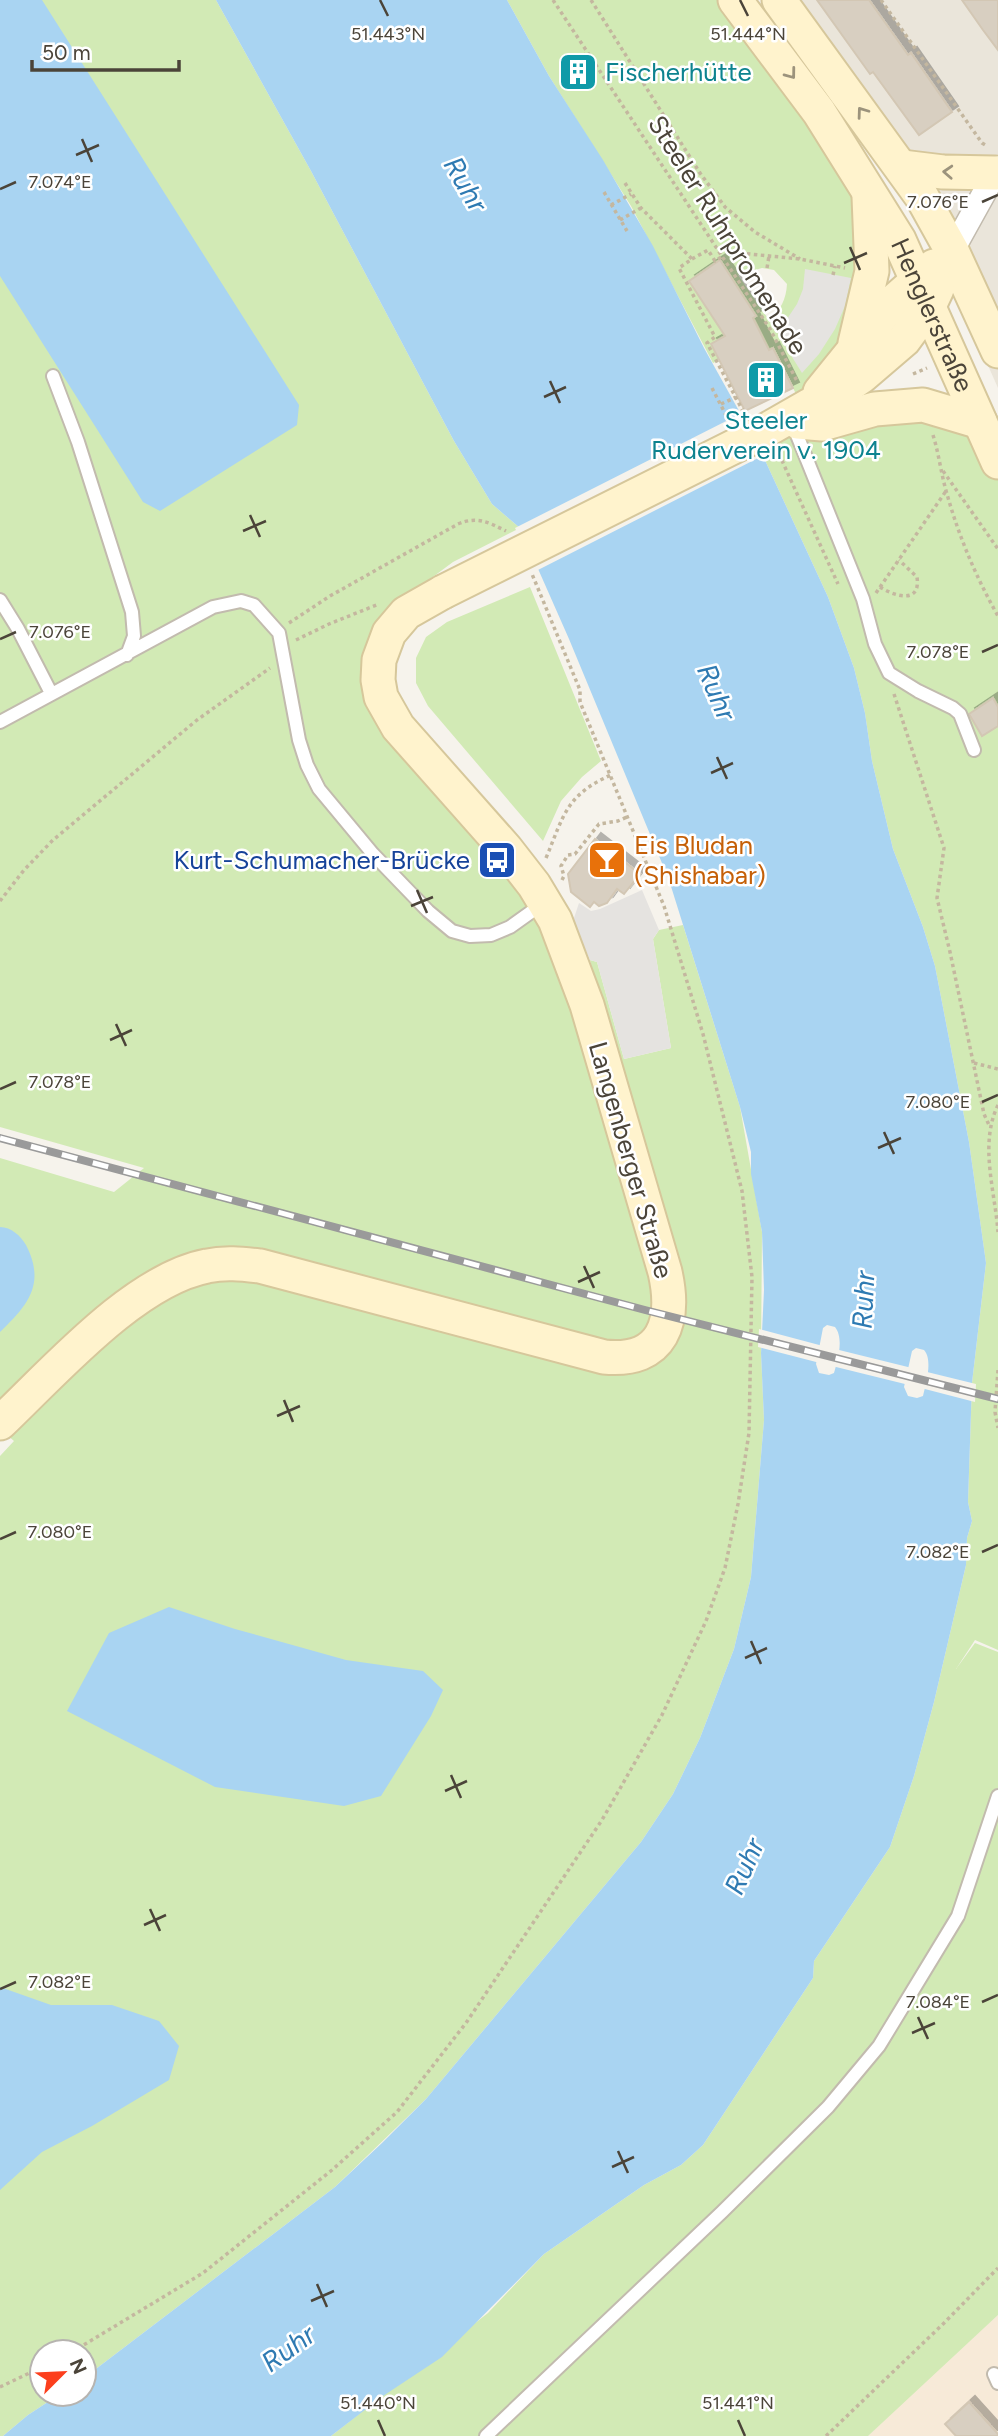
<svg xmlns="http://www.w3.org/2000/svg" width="998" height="2436" font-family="Figtree,sans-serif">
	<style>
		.residential { fill: #eae5da }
		.commercial { fill: #f7ead8 }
		.green { fill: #d2eab5; fill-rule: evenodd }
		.parking { fill: #e5e3e0 }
		.water { fill: #a9d4f2; fill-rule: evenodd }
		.pier { fill: #f6f3ec }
		.building { fill: #d8cfc1; stroke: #d3c7b4; stroke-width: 2; filter: url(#shadow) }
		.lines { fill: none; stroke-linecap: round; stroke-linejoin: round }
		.lane-casing { stroke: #c2bbae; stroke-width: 16 }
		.street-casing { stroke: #c2bbae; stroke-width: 26 }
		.secondary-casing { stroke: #d6c79b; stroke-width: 37 }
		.path { stroke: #c4b79f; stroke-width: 3.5; stroke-dasharray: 3.5 3.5; stroke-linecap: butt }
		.lane { stroke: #fff; stroke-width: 12 }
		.street { stroke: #fff; stroke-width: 23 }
		.secondary { stroke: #fff3cd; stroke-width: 33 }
		.rail-casing { stroke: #9a9a9a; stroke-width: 8 }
		.rail { stroke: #fff; stroke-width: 5; stroke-dasharray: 16; stroke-linecap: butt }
		.secondary-bridge-casing { stroke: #d6c79b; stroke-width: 37; stroke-linecap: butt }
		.secondary-bridge { stroke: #fff3cd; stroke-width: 33 }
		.oneway { stroke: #9c937c }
		.ticks { fill: none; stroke: #4b4439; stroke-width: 2.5 }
		.labels { text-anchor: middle; stroke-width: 5; stroke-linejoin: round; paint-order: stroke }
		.culture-label { font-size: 26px; fill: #0d838f; stroke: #fff; text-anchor: start }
		.street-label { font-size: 26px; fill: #4b4439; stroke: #fff }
		.food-label { font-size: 26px; fill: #c56008; stroke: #fff; text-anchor: start }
		.transit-label { font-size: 26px; fill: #164399; stroke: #fff; text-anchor: end }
		.water-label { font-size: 28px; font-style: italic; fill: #2e7ab2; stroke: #fff }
		.ticks-label { font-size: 18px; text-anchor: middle; fill: #4b4439; stroke: #fff; stroke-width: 5; stroke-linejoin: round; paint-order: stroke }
	</style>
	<defs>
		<filter id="shadow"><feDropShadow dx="6" dy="-6" stdDeviation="0" flood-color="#0004"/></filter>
	</defs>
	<rect width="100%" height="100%" fill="#f6f3ec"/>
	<path class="residential" d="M 791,0 L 998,0 L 998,388 L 923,219 Z"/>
	<path class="commercial" d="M 998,2315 L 998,2436 L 868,2436 L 917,2389 Z"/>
	<path class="green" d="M 0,0 L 216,0 L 311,171 L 454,441 L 492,504 L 520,528 L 453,562 L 391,608 L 364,680 L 522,881 L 634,1129 L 590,960 L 597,962 L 624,1059 L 671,1048 L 653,939 L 659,930 L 683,925 L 740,1107 L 762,1232 L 761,1353 L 764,1420 L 751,1577 L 734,1649 L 700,1738 L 673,1794 L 641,1842 L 426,2099 L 335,2187 L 84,2378 L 84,2352 L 42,2352 L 42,2394 L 60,2394 L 28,2415 L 3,2436 L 0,2436 L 0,1456 L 14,1441 L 0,1429 L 0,1158 L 114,1192 L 144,1168 L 0,1127 Z
		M 507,0 L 721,0 L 781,82 L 855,195 L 864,236 L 839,349 L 801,404 L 773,348 L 769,349 L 764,340 L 713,363 L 631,206 L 549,76 ZM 762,268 L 774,270 L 787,284 C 786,300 781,309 769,320 L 738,275 Z
		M 815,411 L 978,426 L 998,468 L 998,1650 L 975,1640 L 956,1669 L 975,1643 L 998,1652 L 998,2315 L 868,2436 L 331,2436 L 488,2313 L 544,2254 L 644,2185 L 681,2165 L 703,2145 L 813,1978 L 814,1961 L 890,1847 L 914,1776 L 934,1702 L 966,1565 L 967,1538 L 972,1521 L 968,1502 L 972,1383 L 986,1263 L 969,1142 L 935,966 L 923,927 L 893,849 L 872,761 L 865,713 L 854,668 L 828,597 L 758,445 Z
		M 530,587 L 601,761 L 582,777 L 561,801 L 543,841 L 428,706 L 416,683 L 416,658 L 426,637 L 447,622 Z"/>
	<path class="parking" d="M 805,269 L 851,278 L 845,306 L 835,329 L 819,354 L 802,373 L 784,344 L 787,340 L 779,331 L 797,304 L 803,289 Z
		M 642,890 L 659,930 L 653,939 L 671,1048 L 624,1059 L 597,962 L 590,960 L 573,921 L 579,903 L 591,911 L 600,909 Z"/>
	<path class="water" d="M 0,0 L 42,0 L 299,405 L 297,425 L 160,511 L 143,502 L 0,276 Z
		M 216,0 L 507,0 L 549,76 L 603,160 L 653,246 L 704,348 L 758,445 L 828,597 L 854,668 L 865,713 L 872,761 L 893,849 L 923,927 L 935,966 L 969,1142 L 986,1263 L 972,1383 L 968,1502 L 972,1521 L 967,1538 L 966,1565 L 934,1702 L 914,1776 L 890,1847 L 814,1961 L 813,1978 L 703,2145 L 681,2165 L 644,2185 L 544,2254 L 442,2357 L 383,2396 L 331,2436 L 3,2436 L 28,2415 L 60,2394 L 84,2394 L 84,2378 L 335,2187 L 382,2143 L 426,2099 L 641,1842 L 673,1794 L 700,1738 L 734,1649 L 751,1577 L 764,1420 L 761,1353 L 764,1290 L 762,1232 L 751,1174 L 751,1152 L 740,1107 L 669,880 L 569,639 L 520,528 L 492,504 L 454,441 L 311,171 ZM 827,1325 L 835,1327 C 844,1338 838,1360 834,1373 L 829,1375 L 819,1373 L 816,1364 L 823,1328 ZM 916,1348 L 924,1350 C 933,1360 926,1383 923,1396 L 917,1398 L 908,1396 L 904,1387 L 912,1351 Z
		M 0,1227 C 11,1227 21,1236 26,1245 C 46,1284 28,1305 0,1332 Z
		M 169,1607 L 235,1629 L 346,1660 L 423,1671 L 443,1690 L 431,1716 L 381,1796 L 344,1806 L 215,1787 L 67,1711 L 109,1633 Z
		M 0,1987 L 51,2005 L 112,2005 L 159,2021 L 179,2046 L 169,2080 L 92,2126 L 42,2152 L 0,2190 Z"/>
	<path class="pier" d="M 744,412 L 766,454 L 536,571 L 515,528 Z
		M 759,1329 L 823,1346 L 820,1363 L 758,1347 Z
		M 835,1349 L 912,1368 L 909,1385 L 832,1366 Z
		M 923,1371 L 976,1384 L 975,1402 L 921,1388 Z"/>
	<path class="building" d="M 817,0 L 869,0 L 908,55 L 911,53 L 952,112 L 919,135 L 873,72 L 870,74 Z
		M 962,0 L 998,0 L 998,50 L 983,30 Z
		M 720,260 L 756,316 L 753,318 L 769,350 L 773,348 L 793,388 L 745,411 L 711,344 L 725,336 L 689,281 Z
		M 993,698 L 998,707 L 998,726 L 982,736 L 969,714 Z
		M 595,839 L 640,874 L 624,894 L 617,889 L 607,903 L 599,906 L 594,902 L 590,907 L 571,892 L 568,874 Z
		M 969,2402 L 998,2434 L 998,2436 L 956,2436 L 945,2424 Z"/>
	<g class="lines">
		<defs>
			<path id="lane" d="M 53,376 L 78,442 L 132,612 L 134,636 L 127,655
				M 793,425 L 863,599 L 875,644 L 889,673 L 918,691 L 953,708 L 960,714 L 974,750
				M 0,600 L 18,629 L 51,693
				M 0,722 L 213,607 L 241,601 L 254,605 L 279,633 L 299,740 L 307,765 L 319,789 L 373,854 L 428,911 L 452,931 L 470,936 L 491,935 L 510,927 L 545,902
				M 994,2374 L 998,2383
				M 486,2436 L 722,2212 L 828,2107 L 879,2046 L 958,1916 L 998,1796"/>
			<path id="street" d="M 952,251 L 998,168"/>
			<g id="secondary">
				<path id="s1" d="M 735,0 L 819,112 L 899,240 L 998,462"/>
				<path d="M 779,0 L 922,197 L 952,251 L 998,351"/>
				<path d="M 902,167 L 943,172 L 995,173"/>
				<path d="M 855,343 L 872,271 L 869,197"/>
				<path d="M 820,392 L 892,303 L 934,266"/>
				<path d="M 798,422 L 822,424 L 875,409 L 923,405 L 980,422"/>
				<path d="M 763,432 L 810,405 L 819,405 L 862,376 L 904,340 L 929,306 L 937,289"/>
				<path d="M 0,1423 C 54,1372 134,1280 207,1266 C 225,1262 242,1264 260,1266 L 604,1357 C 664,1363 676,1321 665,1272 L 587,1005 L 555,920 L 534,885 L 506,849 L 398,727 L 381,697 L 378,680 L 379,660 L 389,633 L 406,613 L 443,592"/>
			</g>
		</defs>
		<use href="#lane" class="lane-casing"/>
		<use href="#street" class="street-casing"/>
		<use href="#secondary" class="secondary-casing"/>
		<path class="path" d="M 553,0 L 770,329 L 797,381
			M 591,0 L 700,173 L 725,207 L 755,232 L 800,259
			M 881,0 L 982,143 L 987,146
			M 570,62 L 588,53
			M 625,183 L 641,208 L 692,259 L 679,268 L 715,337 L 707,343 L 744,413
			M 604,192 L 627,231
			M 611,205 L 631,194
			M 620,220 L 641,208
			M 719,251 L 800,259 L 845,268
			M 692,259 L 708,250 L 715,261 L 723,256
			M 767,268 L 769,256
			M 833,275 L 835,266
			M 913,374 L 927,368
			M 712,388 L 728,419
			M 721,404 L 736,397
			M 933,435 C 939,454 941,474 947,494 C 959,537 976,577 998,616
			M 779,454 L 838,584
			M 943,471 L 998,549
			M 880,587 C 894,596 921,605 917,577 L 899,560
			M 876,593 L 946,491
			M 289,623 L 330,596 L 458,524 C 477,516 488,522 506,531
			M 296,640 L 329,624 L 379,604
			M 894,694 L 944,848 L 937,898 L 950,952 L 984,1114 L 989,1125
			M 546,858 C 564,815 566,795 611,775
			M 562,880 L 564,876 L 561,866 L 568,855 L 575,854 L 599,824 L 618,821 L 627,817
			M 0,901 L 24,870 L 53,840 L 197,720 L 270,668
			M 974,1063 L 998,1069
			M 998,1105 C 979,1144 995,1191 998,1232
			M 998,1370 L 995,1412 L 998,1428
			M 72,2352 L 203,2273 L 332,2170 L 397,2112 L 466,2023 L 602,1820 L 662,1715 L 706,1621 L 725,1568 L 738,1504 L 749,1433 L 752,1277 L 742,1191 L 703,1034 L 664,906 L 580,702 L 580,690 L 532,574
			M 0,2387 L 42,2367
			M 826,2436 L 942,2325 L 998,2268"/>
		<use href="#lane" class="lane"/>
		<use href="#street" class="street"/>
		<use href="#secondary" class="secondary"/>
		<defs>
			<path id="rail" d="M 0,1138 L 645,1310 L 998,1399"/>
		</defs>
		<use href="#rail" class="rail-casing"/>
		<use href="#rail" class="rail"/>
		<defs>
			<path id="secondary-bridge" d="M 443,592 L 763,432"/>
		</defs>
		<use href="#secondary-bridge" class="secondary-bridge-casing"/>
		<use href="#secondary-bridge" class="secondary-bridge"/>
	</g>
	<defs><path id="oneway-chevron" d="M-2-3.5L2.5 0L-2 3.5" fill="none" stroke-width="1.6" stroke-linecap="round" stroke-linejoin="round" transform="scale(1.75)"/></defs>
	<g class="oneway">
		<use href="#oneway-chevron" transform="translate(791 74) rotate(53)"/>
		<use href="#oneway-chevron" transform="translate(862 112) rotate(-126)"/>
		<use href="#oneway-chevron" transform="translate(948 172) rotate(-177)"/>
	</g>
	<path class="ticks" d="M 380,0 L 388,16M 740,0 L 748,16M 82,139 L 92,162M 76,155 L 99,145M 0,189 L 16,182M 982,202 L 998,195M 850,247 L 860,270M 844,263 L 867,253M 550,381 L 560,403M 544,397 L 566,387M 250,515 L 260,537M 243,531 L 266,521M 0,639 L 16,632M 982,652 L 998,645M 717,757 L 727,779M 711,773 L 733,763M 417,890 L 427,913M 411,906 L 433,897M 116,1024 L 126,1046M 110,1040 L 132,1030M 0,1089 L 16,1082M 982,1102 L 998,1095M 884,1132 L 894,1154M 878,1148 L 901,1138M 584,1266 L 594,1288M 578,1282 L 600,1272M 284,1400 L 293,1422M 277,1416 L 300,1406M 0,1539 L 16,1532M 982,1552 L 998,1545M 751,1641 L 761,1664M 745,1658 L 767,1648M 451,1775 L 461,1798M 445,1791 L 467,1781M 150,1909 L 160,1931M 144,1925 L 166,1915M 0,1989 L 16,1982M 982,2002 L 998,1995M 918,2017 L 928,2039M 912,2033 L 935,2023M 618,2151 L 628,2173M 612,2167 L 634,2157M 317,2284 L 327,2307M 311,2301 L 334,2291M 378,2420 L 385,2436M 738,2420 L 745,2436"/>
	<defs>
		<symbol id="building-square" viewBox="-11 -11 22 22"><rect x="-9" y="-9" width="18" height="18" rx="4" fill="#0f9aa8" stroke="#fff"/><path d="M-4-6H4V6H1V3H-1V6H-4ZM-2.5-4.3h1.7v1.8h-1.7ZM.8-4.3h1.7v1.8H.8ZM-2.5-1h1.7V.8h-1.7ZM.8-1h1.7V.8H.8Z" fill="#fff"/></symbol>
		<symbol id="bus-square" viewBox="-11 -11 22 22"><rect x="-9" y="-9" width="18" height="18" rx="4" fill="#1a4fb4" stroke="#fff"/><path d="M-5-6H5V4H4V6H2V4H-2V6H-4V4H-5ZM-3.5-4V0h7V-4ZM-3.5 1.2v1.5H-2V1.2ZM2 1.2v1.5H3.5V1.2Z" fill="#fff"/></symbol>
		<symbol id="bar-square" viewBox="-11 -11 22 22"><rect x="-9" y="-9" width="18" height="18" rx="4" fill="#e8710a" stroke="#fff"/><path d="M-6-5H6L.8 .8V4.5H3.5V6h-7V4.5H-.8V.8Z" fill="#fff"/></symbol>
	</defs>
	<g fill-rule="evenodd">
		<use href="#building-square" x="556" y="50" width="44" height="44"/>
		<use href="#building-square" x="744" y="358" width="44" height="44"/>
		<use href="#bus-square" x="475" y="838" width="44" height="44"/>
		<use href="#bar-square" x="585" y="838" width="44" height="44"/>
	</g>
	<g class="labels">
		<g class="culture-label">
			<text x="605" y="81">Fischerhütte</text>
			<text x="766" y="429" text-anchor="middle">Steeler<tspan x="766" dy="30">Ruderverein v. 1904</tspan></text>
		</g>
		<g class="street-label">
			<text transform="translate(728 235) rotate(58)" y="9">Steeler Ruhrpromenade</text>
			<text dy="9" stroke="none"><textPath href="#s1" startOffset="373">Henglerstraße</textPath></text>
			<text transform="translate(631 1160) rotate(74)" y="9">Langenberger Straße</text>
		</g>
		<g class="food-label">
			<text x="634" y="854">Eis Bludan<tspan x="634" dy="30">(Shishabar)</tspan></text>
		</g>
		<g class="transit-label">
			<text x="470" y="869">Kurt-Schumacher-Brücke</text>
		</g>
		<g class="water-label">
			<text transform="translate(466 184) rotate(60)" y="10">Ruhr</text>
			<text transform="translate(717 692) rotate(67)" y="10">Ruhr</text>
			<text transform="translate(863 1300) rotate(-87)" y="10">Ruhr</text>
			<text transform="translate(744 1866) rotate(-66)" y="10">Ruhr</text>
			<text transform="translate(288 2348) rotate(-36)" y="10">Ruhr</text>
		</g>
	</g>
	<g class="ticks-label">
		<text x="388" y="40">51.443°N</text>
		<text x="748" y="40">51.444°N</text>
		<text x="60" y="188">7.074°E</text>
		<text x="938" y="208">7.076°E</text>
		<text x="60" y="638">7.076°E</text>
		<text x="938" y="658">7.078°E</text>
		<text x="60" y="1088">7.078°E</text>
		<text x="938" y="1108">7.080°E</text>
		<text x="60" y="1538">7.080°E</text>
		<text x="938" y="1558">7.082°E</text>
		<text x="60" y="1988">7.082°E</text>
		<text x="938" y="2008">7.084°E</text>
		<text x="378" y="2409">51.440°N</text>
		<text x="738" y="2409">51.441°N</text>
	</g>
	<g transform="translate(63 2373) rotate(66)"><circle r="33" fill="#ffffff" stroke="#b7b4b0" stroke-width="2"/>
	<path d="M0-5L12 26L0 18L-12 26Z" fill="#fc3f1d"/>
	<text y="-10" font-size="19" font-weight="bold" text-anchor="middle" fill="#4b4439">N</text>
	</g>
	<path d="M32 60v10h147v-10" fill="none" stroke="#4b4439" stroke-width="3.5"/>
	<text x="42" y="60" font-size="21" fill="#4b4439" stroke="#ffffff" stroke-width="5" paint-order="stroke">50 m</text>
</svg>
